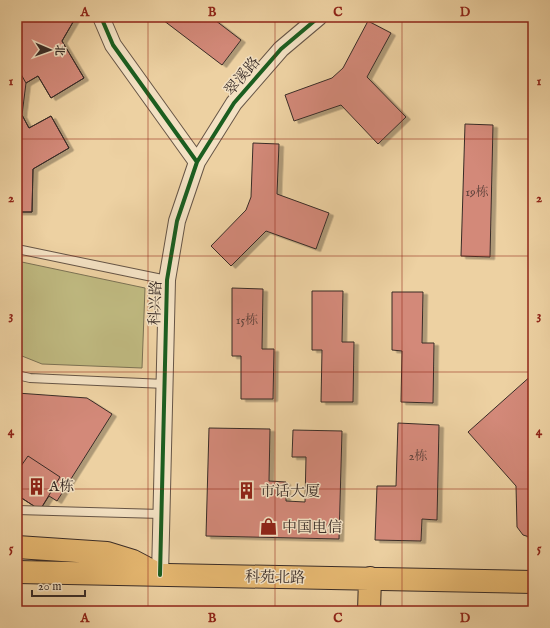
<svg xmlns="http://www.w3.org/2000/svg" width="550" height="628" font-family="'IM FELL English','Noto Serif SC',serif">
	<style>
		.green { fill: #bfb980; stroke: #7c7254 }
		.building { fill: #d38979; stroke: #392c27; filter: url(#shadow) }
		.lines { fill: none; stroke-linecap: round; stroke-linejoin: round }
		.lane-casing { stroke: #665546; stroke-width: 10 }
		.street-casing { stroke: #665546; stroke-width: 18 }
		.primary-casing { stroke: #392c27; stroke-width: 24 }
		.lane { stroke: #f3e1c3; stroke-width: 8 }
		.street { stroke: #f3e1c3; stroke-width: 16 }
		.primary { stroke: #e6b871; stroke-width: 22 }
		.cycleway-casing { stroke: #f3e1c3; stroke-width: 6 }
		.cycleway { stroke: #1b5e20; stroke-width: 4 }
		.grid { fill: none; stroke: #8f2418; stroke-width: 1; stroke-opacity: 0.55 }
		.labels { text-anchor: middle; stroke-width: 3; stroke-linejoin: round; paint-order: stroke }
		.number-label { font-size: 13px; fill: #60433c }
		.street-label { font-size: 15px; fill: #392c27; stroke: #f3e1c3 }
		.poi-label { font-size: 15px; fill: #392c27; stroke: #f3e1c3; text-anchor: start }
		.neatline { fill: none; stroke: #8f2418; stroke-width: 1.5 }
		.grid-label { font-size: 13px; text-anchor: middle; font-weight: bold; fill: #8f2418 }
	</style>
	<defs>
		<filter id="shadow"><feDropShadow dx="4.5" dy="2.5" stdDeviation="0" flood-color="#0004"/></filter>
	</defs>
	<rect width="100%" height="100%" fill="#edd1a2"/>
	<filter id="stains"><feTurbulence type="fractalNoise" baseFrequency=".005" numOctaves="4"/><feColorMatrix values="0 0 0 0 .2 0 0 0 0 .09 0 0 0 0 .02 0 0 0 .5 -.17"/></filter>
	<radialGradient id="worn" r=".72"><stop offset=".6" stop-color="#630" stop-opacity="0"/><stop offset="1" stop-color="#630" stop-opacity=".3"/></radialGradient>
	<path class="green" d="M 17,261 L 145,288 L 142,368 L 42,364 L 17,354 Z"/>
	<path class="building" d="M 17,17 L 76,17 L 62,41 L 84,78 L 51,98 L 38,76 L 26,83 L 18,69 L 17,70 Z
		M 17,17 L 76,17 L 62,41 L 84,78 L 51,98 L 38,76 L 26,83 L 22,115 L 29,128 L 51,116 L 69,148 L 33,169 L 32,212 L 17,212 Z
		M 159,17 L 211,17 L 241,40 L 222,65 Z
		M 530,17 L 533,17 L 533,72 L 529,71 Z
		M 368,21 L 391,33 L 367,77 L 406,117 L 378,144 L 341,105 L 294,121 L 285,95 L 332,78 L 343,68 Z
		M 22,115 L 29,128 L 51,116 L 69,148 L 33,169 L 32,212 L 17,212 L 17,118 Z
		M 465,124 L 493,125 L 490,257 L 461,256 Z
		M 253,143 L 279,144 L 277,194 L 329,213 L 316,249 L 266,231 L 231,266 L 211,246 L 246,210 L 251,197 Z
		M 232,288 L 263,289 L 262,349 L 274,349 L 273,399 L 241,399 L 241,356 L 232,356 Z
		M 312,291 L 343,291 L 342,342 L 354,342 L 353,402 L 321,402 L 322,350 L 312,350 Z
		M 392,292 L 423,292 L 422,343 L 434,343 L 433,403 L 401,402 L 402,351 L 392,350 Z
		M 533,374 L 533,538 L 523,535 L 517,527 L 516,486 L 468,432 Z
		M 17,393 L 87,398 L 112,414 L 57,501 L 49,496 L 40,510 L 17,495 Z
		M 17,403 L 19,403 L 20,445 L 17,445 Z
		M 398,423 L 439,425 L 437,520 L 422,519 L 421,541 L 375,540 L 377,486 L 396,486 Z
		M 209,428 L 270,429 L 269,481 L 286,482 L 286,501 L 305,502 L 306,457 L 292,457 L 293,430 L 342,431 L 339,539 L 206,536 Z
		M 28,456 L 60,477 L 40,510 L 17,495 L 17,466 L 21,466 Z"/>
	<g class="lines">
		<defs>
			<path id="lane" d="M 17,249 L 167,280
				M 17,375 L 30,378 L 165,384
				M 17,510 L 161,514"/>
			<path id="street" d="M 101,17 L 113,45 L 197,162
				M 160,575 L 167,280 L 177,221 L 197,162 L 234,103 L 281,49 L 319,17"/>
			<path id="primary" d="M 17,547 L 107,553 L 133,561 L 152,571
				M 17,572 L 533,582
				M 369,611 L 370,578"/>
		</defs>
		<use href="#lane" class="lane-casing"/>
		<use href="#street" class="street-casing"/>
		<use href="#primary" class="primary-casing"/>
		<use href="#lane" class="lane"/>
		<use href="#street" class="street"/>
		<use href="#primary" class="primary"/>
		<defs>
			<path id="cycleway" d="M 101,17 L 113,45 L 197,162
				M 160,575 L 167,280 L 177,221 L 197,162 L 234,103 L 281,49 L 319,17"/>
		</defs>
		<use href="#cycleway" class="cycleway-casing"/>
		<use href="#cycleway" class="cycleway"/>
	</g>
	<path class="grid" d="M 148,17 L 148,611M 275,17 L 275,611M 402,17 L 402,611M 17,139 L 533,139M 17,256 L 533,256M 17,372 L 533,372M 17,489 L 533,489"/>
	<defs>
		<symbol id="building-bare" viewBox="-9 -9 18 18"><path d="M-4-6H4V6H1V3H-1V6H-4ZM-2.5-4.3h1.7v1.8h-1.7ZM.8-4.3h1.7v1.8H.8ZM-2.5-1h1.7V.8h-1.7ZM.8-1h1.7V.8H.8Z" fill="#8f2418" stroke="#f3e1c3" stroke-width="2.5" paint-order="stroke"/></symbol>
		<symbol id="shop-bare" viewBox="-9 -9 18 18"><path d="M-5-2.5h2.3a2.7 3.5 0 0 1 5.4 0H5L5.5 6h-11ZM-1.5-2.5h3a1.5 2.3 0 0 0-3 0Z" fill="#8f2418" stroke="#f3e1c3" stroke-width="2.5" paint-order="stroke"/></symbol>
	</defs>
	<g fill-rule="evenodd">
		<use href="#building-bare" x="24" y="474" width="25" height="25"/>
		<use href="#building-bare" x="234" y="478" width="25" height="25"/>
		<use href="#shop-bare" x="256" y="514" width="25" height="25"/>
	</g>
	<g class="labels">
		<g class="number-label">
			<text x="477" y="196">19栋</text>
			<text x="247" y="324">15栋</text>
			<text x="418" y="460">2栋</text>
		</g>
		<g class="street-label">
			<text transform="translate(242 76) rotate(-50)" y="5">翠溪路</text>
			<text transform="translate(155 303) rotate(-88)" y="5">科兴路</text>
			<text transform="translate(275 577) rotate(1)" y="5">科苑北路</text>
		</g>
		<g class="poi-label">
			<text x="49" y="491">A栋</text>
			<text x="260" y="496">市话大厦</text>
			<text x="282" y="532">中国电信</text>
		</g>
	</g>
	<rect width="550" height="628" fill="none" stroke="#edd1a2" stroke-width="44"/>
	<g transform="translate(50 50) rotate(92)" stroke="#f3e1c3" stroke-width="3" paint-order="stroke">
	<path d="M0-3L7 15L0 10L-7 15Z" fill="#392c27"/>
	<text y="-6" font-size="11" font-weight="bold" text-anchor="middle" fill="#392c27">北</text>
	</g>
	<path d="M32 590v6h53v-6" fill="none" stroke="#392c27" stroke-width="2"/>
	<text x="38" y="590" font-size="12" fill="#392c27" stroke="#f3e1c3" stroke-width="3" paint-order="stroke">20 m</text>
	<rect x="22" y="22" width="506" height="584" class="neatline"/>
	<g class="grid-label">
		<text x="85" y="16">A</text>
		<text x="212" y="16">B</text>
		<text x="338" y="16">C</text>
		<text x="465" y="16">D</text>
		<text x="11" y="85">1</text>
		<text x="539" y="85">1</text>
		<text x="11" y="202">2</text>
		<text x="539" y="202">2</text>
		<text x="11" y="319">3</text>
		<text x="539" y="319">3</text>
		<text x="11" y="435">4</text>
		<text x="539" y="435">4</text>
		<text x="11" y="552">5</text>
		<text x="539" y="552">5</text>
		<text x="85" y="622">A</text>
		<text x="212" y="622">B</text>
		<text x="338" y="622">C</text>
		<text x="465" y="622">D</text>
	</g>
	<rect width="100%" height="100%" filter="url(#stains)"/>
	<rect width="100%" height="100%" fill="url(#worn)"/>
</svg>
